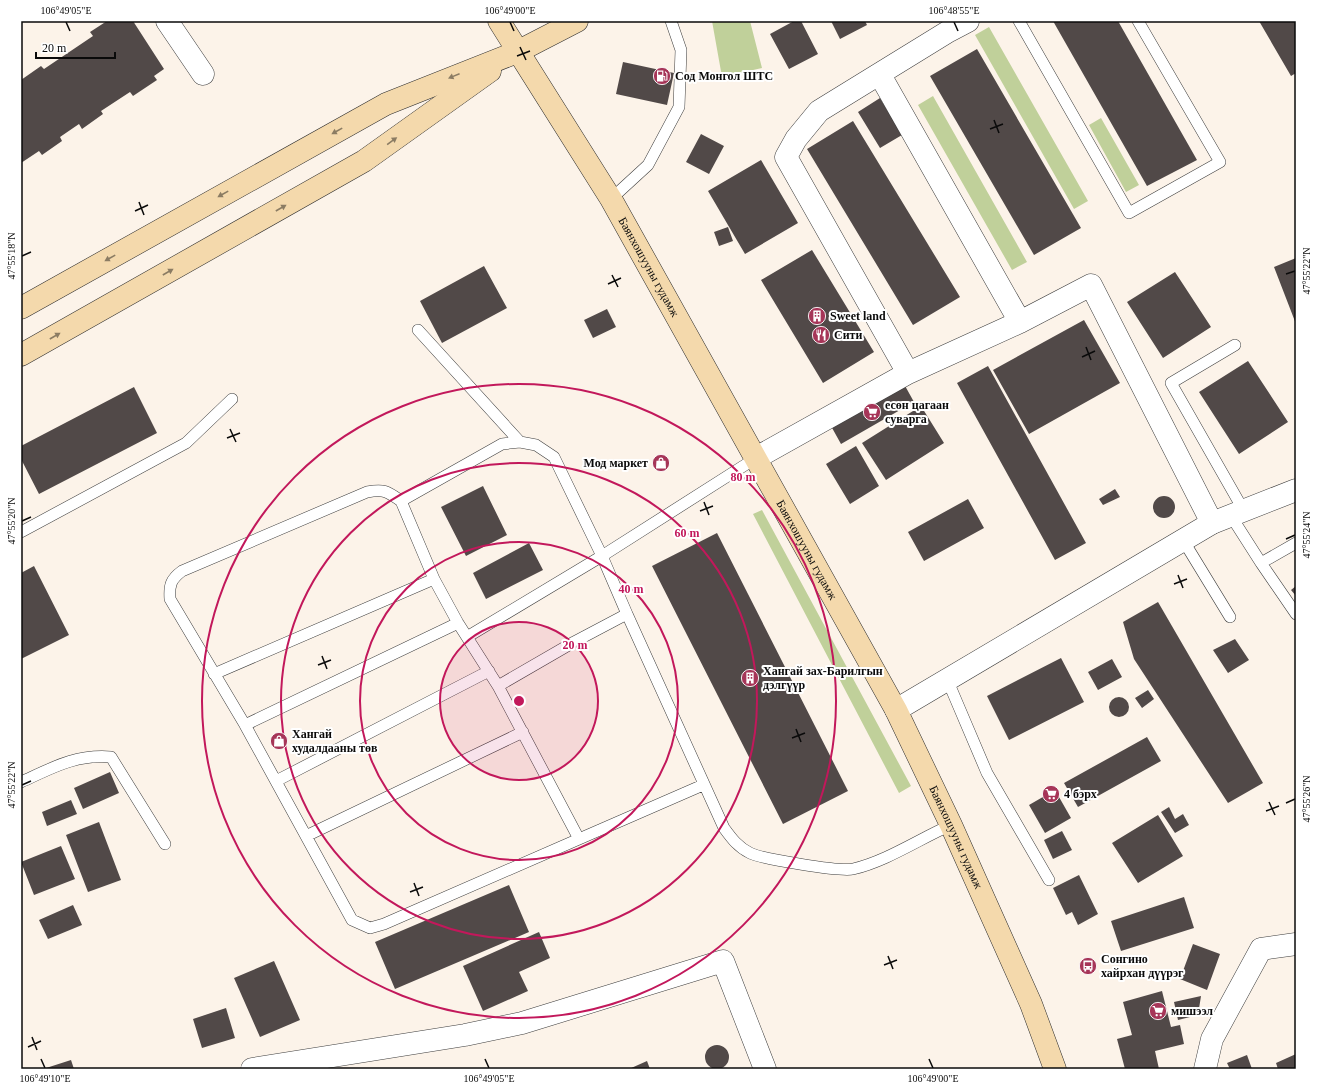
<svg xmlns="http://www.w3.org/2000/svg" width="1317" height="1090" font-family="Georgia,serif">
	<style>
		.forest { fill: #c0d09a }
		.building { fill: #514948 }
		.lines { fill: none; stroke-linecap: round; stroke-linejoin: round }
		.service-casing { stroke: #3d3d3d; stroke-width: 12 }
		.minor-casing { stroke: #3d3d3d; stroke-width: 23 }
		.tertiary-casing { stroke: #3d3d3d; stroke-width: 23 }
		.secondary-casing { stroke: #2c2c2c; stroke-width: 23 }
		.service { stroke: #fff; stroke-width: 11 }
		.minor { stroke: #fff; stroke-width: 22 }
		.tertiary { stroke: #fff; stroke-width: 22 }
		.secondary { stroke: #f4d9ac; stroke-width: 22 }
		.oneway { fill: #8b7c63 }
		.ticks { fill: none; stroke: #0a0a0a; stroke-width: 1.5 }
		.ring { fill: none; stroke: #c2185b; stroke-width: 2 }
		.labels { text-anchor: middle; stroke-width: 4; stroke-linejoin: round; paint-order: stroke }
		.poi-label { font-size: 12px; font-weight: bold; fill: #0a0a0a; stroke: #fff; text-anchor: start }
		.street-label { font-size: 12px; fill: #0a0a0a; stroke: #fff }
		.centre { fill: #c2185b; stroke: #fff; stroke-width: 2 }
		.ring-label { font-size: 12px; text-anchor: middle; font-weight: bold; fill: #c2185b; stroke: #fff; stroke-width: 4; stroke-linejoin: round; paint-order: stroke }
		.neatline { fill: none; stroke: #0a0a0a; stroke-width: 1.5 }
		.ticks-label { font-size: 10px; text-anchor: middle; fill: #0a0a0a }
	</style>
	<rect width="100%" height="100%" fill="#fcf3e9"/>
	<path class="forest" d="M 712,21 L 750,21 L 762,68 L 722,77 Z
		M 989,27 L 1088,201 L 1074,209 L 975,35 Z
		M 933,96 L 1027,262 L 1012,270 L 918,105 Z
		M 1101,118 L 1139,185 L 1126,192 L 1089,125 Z
		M 762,510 L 911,786 L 899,793 L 753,514 Z"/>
	<path class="building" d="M 107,21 L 133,21 L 164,69 L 154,76 L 157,80 L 133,96 L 130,92 L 101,111 L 103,114 L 82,129 L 79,124 L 60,137 L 62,141 L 42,155 L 39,151 L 21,163 L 21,80 L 41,66 L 44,69 L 93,36 L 90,32 Z
		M 794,21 L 801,21 L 818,54 L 789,69 L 770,34 Z
		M 831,21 L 865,21 L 867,25 L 840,39 Z
		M 1053,21 L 1118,21 L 1197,160 L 1147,186 Z
		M 1259,21 L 1296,21 L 1296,73 L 1291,76 Z
		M 977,49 L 1081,228 L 1034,255 L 930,76 Z
		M 623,62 L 674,73 L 667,105 L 616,94 Z
		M 880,98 L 902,135 L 880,148 L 858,112 Z
		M 853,121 L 960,297 L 913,325 L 807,149 Z
		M 701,134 L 724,146 L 709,174 L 686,162 Z
		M 761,160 L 798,223 L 745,254 L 708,191 Z
		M 728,227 L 733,241 L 719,246 L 714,232 Z
		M 812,250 L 874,352 L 823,383 L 761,280 Z
		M 1296,258 L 1296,324 L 1274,267 Z
		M 484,266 L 507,308 L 442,343 L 420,301 Z
		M 1175,272 L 1211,327 L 1163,358 L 1127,302 Z
		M 607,309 L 616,327 L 593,338 L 584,320 Z
		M 1084,320 L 1120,383 L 1029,434 L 993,370 Z
		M 1248,361 L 1288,422 L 1239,454 L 1199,392 Z
		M 988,366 L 1086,543 L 1055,560 L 957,383 Z
		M 904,384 L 914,402 L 841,444 L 831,426 Z
		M 134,387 L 157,433 L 39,494 L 21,459 L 21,446 Z
		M 921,406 L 944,443 L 886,480 L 862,443 Z
		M 856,446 L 879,486 L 850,504 L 826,464 Z
		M 483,486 L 507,535 L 466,556 L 441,507 Z
		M 1115,489 L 1120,497 L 1103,505 L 1099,499 Z
		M1153 507a11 11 0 1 1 22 0a11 11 0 1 1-22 0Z
		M 968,499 L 984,528 L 924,561 L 908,532 Z
		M 717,533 L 848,791 L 783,824 L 652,566 Z
		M 529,543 L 543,570 L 486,599 L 473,573 Z
		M 34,566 L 69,635 L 21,659 L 21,573 Z
		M 1296,586 L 1296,596 L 1291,590 Z
		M 1158,602 L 1263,783 L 1228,803 L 1134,659 L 1123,622 Z
		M 1235,639 L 1249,660 L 1228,673 L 1213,650 Z
		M 1061,658 L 1084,702 L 1009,740 L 987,696 Z
		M 1112,659 L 1122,677 L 1098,690 L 1088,672 Z
		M 1148,690 L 1154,699 L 1142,708 L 1135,698 Z
		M1109 707a10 10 0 1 1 20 0a10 10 0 1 1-20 0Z
		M 1147,737 L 1161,761 L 1078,807 L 1064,783 Z
		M 110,772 L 119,793 L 83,809 L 74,788 Z
		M 1055,790 L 1071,818 L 1045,833 L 1029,805 Z
		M 71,800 L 77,814 L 47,826 L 42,812 Z
		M 1169,807 L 1175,819 L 1183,814 L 1189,825 L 1175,833 L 1161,812 Z
		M 1158,815 L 1183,856 L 1138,883 L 1112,843 Z
		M 99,822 L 121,880 L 88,892 L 66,835 Z
		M 1062,831 L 1072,850 L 1053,859 L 1044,840 Z
		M 61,846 L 75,879 L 34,895 L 21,862 Z
		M 1079,875 L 1098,914 L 1078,925 L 1072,912 L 1066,915 L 1053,888 Z
		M 509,885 L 529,932 L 395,989 L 375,942 Z
		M 1184,897 L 1194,928 L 1121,951 L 1111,921 Z
		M 73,905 L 82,925 L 48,939 L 39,920 Z
		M 539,932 L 550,958 L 519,972 L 528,991 L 483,1011 L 463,966 Z
		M 1193,944 L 1220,954 L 1207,990 L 1180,979 Z
		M 274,961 L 300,1020 L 260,1037 L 234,978 Z
		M 1162,991 L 1171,1027 L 1180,1025 L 1184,1044 L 1155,1051 L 1159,1069 L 1125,1069 L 1117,1039 L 1132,1035 L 1123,1002 Z
		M 1201,996 L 1198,1015 L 1178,1020 L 1174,1002 Z
		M 226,1008 L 235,1038 L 202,1048 L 193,1019 Z
		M705 1057a12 12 0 1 1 24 0a12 12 0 1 1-24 0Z
		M 1296,1054 L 1296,1069 L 1278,1069 L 1276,1063 Z
		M 1247,1055 L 1252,1069 L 1230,1069 L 1227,1063 Z
		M 71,1060 L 74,1069 L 43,1069 Z
		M 647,1061 L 650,1069 L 629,1069 Z"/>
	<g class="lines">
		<defs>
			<path id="service" d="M 1019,21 L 1129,213 L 1220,162 L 1138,21
				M 611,199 L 648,165 L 679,107 L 681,50 L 671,21
				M 418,330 L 520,442
				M 1235,345 L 1171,383 L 1244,511
				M 756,458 L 602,556 L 554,457 L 536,445 L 520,442 L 502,444 L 401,501 L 434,579 L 458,623 L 498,686 L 574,642 L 627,614 L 724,828 C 732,839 738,847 750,853 C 762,859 841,872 853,869 C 887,861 919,839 951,825
				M 401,501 C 387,491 384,489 367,492 L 182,571 C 171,579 169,585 170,599 L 245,725 L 352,920 L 370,928 L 384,924 L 579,839
				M 1231,516 L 1261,563 L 1296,543
				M 21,532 L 186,443 L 232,399
				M 1183,540 L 1230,617
				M 1261,563 L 1296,614
				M 467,637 L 602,556 L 627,614
				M 214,674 L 434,579
				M 947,679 L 987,773 L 1049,880
				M 498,686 L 579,839 L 703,785
				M 245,725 L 458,623
				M 276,781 L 489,671
				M 21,782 C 52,768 76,754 111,757 L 165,844
				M 306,836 L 523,732"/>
			<path id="minor" d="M 167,21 L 203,74
				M 880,75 L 1020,322
				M 908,373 L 786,157 L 796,139 L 819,111 L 949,31 L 968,21
				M 756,458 L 908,373 L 1020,322 L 1091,285 L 1212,523
				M 252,1069 L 465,1035 L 522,1023 L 723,961 L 765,1069
				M 1205,1069 L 1212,1039 L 1261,949 L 1296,944"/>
			<path id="tertiary" d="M 896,710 L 1212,523 L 1296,490"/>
			<g id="secondary">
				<path id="s1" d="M 499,21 L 611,199 L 896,710 L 951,825 L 1031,1004 L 1055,1069"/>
				<path d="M 21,308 L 386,104 L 517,52 L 577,21"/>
				<path d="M 21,355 L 364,161 L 490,71"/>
			</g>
		</defs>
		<use href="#service" class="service-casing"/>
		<use href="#minor" class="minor-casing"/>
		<use href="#tertiary" class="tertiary-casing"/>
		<use href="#secondary" class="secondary-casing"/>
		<use href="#service" class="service"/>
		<use href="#minor" class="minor"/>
		<use href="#tertiary" class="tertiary"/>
		<use href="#secondary" class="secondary"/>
	</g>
	<defs><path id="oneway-solid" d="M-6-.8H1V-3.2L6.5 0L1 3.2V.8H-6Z"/></defs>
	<g class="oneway">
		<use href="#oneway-solid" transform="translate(454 76) rotate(158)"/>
		<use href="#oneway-solid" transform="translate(337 131) rotate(151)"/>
		<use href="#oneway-solid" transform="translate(392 141) rotate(-36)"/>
		<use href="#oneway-solid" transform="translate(223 194) rotate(151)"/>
		<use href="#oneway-solid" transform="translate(281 208) rotate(-30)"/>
		<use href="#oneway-solid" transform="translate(110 258) rotate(151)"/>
		<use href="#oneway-solid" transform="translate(168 272) rotate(-30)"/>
		<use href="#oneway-solid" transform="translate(55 336) rotate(-30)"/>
	</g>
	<path class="ticks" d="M 66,22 L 70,31M 510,22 L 514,31M 954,22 L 958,31M 520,47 L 526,60M 517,56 L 530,51M 994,120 L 999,133M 990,129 L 1003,124M 139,202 L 144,215M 135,211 L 148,205M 22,256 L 31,252M 1286,274 L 1295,271M 612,275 L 618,287M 608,284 L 621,278M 1086,347 L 1091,360M 1082,357 L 1095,351M 230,429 L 236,442M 227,438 L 240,433M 704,502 L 709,515M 700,511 L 713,506M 22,521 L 31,517M 1286,539 L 1295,535M 1178,575 L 1183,588M 1174,584 L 1187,579M 322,656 L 327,669M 318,665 L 331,660M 796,729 L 801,742M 792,738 L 805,733M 22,785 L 31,781M 1269,802 L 1275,815M 1286,803 L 1295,799M 1266,811 L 1279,806M 414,883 L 419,896M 410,892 L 423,887M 888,956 L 893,969M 884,965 L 897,960M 32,1037 L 37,1050M 28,1047 L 41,1041M 41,1059 L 45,1068M 485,1059 L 489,1068M 929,1059 L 933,1068"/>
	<circle cx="519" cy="701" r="79" fill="#c2185b" fill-opacity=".12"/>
	<g class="ring">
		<circle cx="519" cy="701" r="79"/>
		<circle cx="519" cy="701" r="159"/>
		<circle cx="519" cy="701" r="238"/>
		<circle cx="519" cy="701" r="317"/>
	</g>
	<defs>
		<symbol id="fuel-disc" viewBox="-11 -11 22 22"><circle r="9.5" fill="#a63558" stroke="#fff"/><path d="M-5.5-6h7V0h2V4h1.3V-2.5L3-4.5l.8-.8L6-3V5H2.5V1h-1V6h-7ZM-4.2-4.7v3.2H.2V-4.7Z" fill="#fff"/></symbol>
		<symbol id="building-disc" viewBox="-11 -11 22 22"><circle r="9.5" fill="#a63558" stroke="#fff"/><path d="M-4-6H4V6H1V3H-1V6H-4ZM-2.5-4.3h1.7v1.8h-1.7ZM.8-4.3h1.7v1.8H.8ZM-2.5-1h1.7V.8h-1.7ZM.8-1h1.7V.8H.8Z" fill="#fff"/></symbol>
		<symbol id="restaurant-disc" viewBox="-11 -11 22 22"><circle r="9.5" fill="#a63558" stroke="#fff"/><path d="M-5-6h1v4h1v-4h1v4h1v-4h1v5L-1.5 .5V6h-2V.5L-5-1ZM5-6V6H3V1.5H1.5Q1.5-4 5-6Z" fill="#fff"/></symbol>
		<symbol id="supermarket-disc" viewBox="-11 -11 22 22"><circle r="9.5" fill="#a63558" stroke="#fff"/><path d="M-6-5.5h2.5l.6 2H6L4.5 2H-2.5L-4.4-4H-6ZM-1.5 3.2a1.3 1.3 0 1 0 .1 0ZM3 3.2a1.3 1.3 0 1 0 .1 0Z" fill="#fff"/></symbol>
		<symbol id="shop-disc" viewBox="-11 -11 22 22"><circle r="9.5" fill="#a63558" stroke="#fff"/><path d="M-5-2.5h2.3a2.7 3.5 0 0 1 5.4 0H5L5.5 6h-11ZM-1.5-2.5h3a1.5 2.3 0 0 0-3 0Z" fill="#fff"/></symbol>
		<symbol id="bus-disc" viewBox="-11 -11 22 22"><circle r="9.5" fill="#a63558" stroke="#fff"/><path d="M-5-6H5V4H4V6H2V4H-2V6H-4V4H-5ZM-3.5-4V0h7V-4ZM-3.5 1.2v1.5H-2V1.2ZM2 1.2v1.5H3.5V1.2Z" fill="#fff"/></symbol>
	</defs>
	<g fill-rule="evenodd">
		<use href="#fuel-disc" x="652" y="66" width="20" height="20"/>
		<use href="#building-disc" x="807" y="306" width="20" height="20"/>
		<use href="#restaurant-disc" x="811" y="325" width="20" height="20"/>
		<use href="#supermarket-disc" x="862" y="402" width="20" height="20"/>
		<use href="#shop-disc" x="651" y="453" width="20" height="20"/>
		<use href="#building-disc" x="740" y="668" width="20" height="20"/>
		<use href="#shop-disc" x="269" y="731" width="20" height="20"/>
		<use href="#supermarket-disc" x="1041" y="784" width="20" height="20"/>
		<use href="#bus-disc" x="1078" y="956" width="20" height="20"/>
		<use href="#supermarket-disc" x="1148" y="1001" width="20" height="20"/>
	</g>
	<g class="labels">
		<g class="poi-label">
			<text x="675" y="80">Сод Монгол ШТС</text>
			<text x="830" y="320">Sweet land</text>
			<text x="834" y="339">Сити</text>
			<text x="885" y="409">есөн цагаан<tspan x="885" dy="14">суварга</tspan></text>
			<text x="648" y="467" text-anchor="end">Мод маркет</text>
			<text x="763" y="675">Хангай зах-Барилгын<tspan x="763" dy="14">дэлгүүр</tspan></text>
			<text x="292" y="738">Хангай<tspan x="292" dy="14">худалдааны төв</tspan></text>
			<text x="1064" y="798">4 бэрх</text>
			<text x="1101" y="963">Сонгино<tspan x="1101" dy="14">хайрхан дүүрэг</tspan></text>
			<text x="1171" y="1015">мишээл</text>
		</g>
		<g class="street-label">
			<text dy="4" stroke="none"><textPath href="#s1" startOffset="288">Баянхошууны гудамж</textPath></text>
			<text dy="4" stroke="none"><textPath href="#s1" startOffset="612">Баянхошууны гудамж</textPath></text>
			<text dy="4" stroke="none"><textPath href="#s1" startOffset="936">Баянхошууны гудамж</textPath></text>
		</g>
	</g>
	<circle cx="519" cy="701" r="6" class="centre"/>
	<g class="ring-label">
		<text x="743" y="481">80 m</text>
		<text x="687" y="537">60 m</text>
		<text x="631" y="593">40 m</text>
		<text x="575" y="649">20 m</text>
	</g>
	<rect width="1317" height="1090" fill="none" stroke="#ffffff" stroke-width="44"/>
	<path d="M36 52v6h79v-6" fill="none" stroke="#0a0a0a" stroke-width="2"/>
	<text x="42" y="52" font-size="12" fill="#0a0a0a" stroke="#ffffff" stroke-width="3" paint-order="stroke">20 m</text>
	<rect x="22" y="22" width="1273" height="1046" class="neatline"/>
	<g class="ticks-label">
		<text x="66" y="14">106°49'05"E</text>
		<text x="510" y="14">106°49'00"E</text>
		<text x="954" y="14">106°48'55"E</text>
		<text transform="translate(11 256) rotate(-90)" y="4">47°55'18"N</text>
		<text transform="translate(1306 271) rotate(-90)" y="4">47°55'22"N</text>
		<text transform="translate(11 521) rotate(-90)" y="4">47°55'20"N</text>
		<text transform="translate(1306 535) rotate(-90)" y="4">47°55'24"N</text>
		<text transform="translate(11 785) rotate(-90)" y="4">47°55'22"N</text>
		<text transform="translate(1306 799) rotate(-90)" y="4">47°55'26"N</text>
		<text x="45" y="1082">106°49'10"E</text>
		<text x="489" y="1082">106°49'05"E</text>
		<text x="933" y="1082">106°49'00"E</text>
	</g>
</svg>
